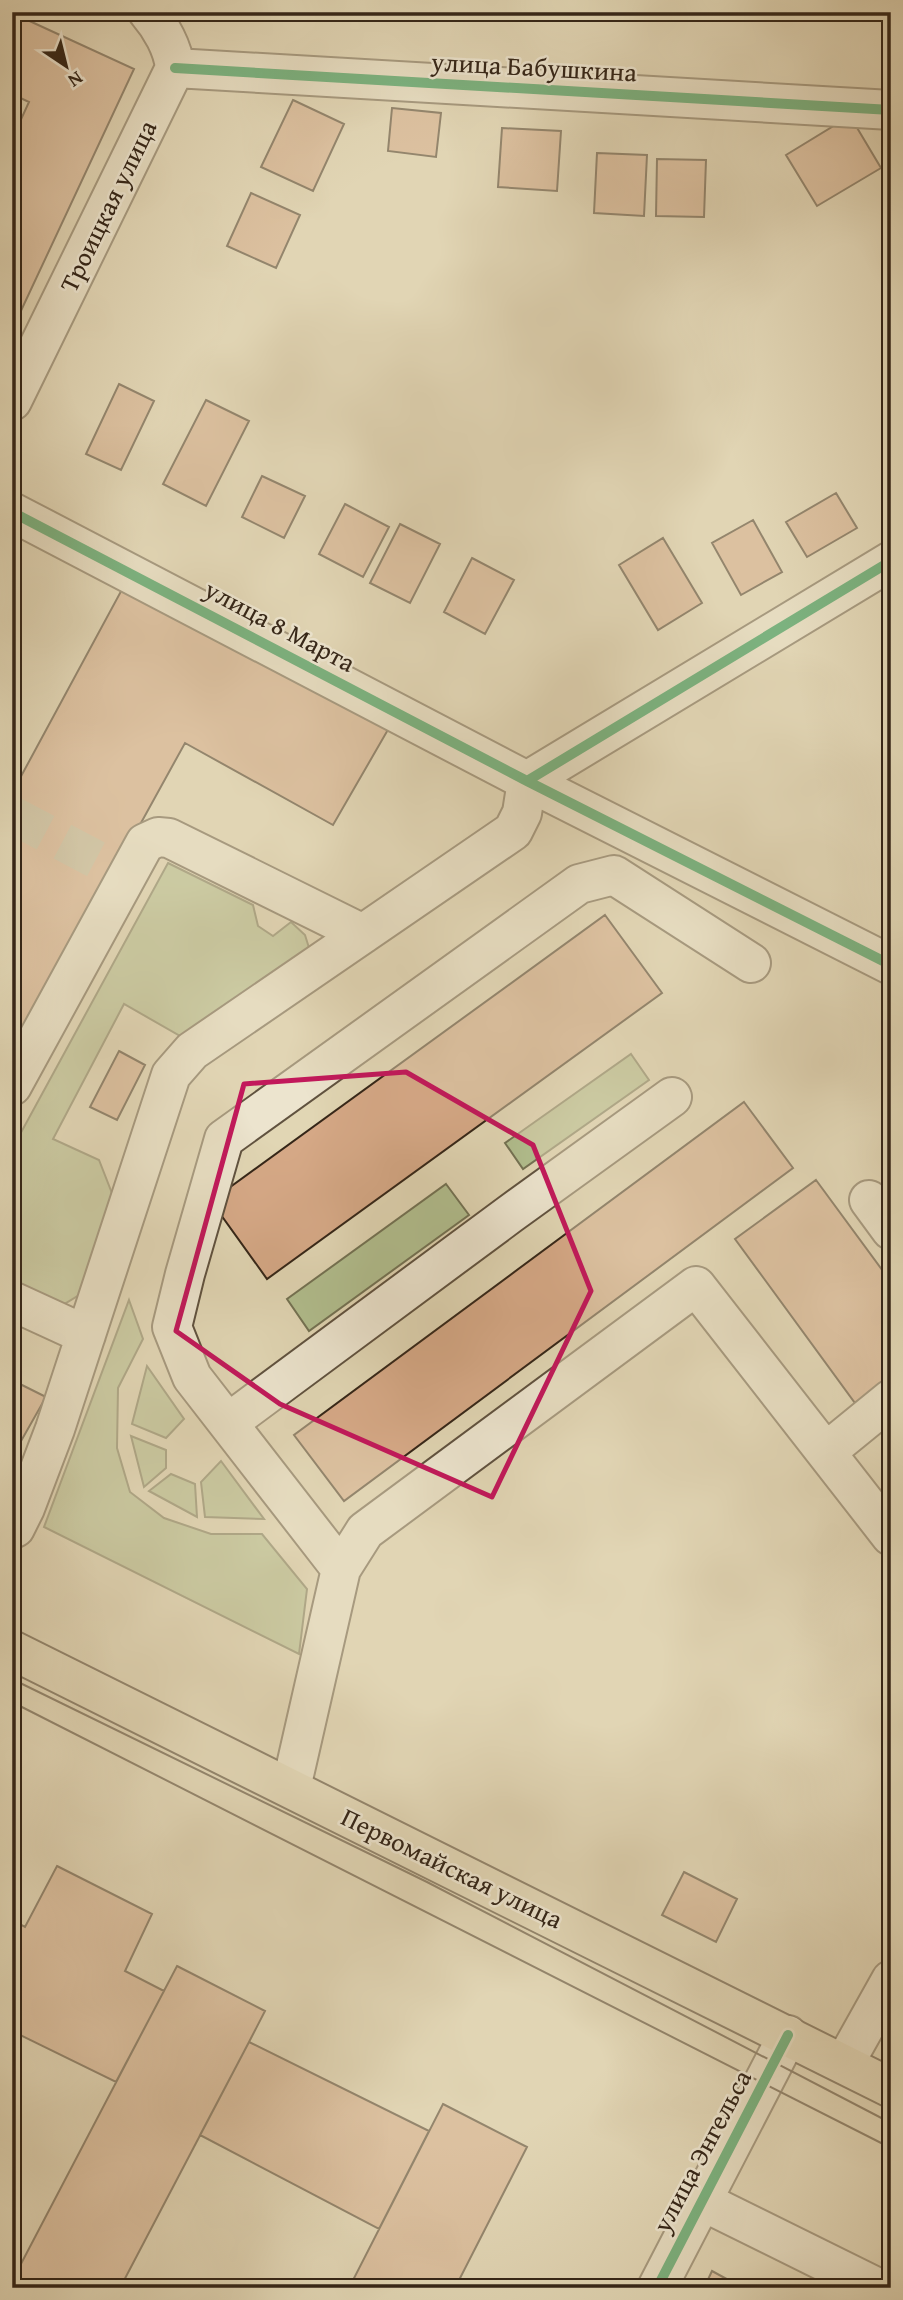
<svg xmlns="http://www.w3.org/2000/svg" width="903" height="2300" font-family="'Gentium Book Plus',serif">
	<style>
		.green { fill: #b1be8e; stroke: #737253; stroke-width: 2 }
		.building { fill: #d6a987; stroke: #352618; stroke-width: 2 }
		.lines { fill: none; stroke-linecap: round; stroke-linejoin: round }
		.minor-tunnel { stroke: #bfb395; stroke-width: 38; stroke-dasharray: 38 19; stroke-linecap: butt }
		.minor-casing { stroke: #60523f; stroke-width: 42 }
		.major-casing { stroke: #352618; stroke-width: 42 }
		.minor { stroke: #ece4ce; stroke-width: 38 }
		.major { stroke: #e1d6b4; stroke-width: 38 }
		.tram { stroke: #352618; stroke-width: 2 }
		.cycleway-casing { stroke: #ece4ce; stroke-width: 15 }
		.cycleway { stroke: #00873e; stroke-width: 10 }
		.marked { fill: none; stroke: #c2185b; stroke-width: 5; stroke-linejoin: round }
		.labels { text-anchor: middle; stroke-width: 5; stroke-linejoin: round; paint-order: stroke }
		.street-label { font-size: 26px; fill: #352618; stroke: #ece4ce }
	</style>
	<rect width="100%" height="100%" fill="#e1d6b4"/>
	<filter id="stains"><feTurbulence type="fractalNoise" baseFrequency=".00286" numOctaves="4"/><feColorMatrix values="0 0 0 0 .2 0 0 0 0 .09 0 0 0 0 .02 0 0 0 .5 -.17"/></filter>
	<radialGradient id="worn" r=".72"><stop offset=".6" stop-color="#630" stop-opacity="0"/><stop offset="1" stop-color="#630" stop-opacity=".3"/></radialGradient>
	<path class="green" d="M 638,12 L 891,12 L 891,19 Z
		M 168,863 L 253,905 L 258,926 L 273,936 L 291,922 L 305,935 L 310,951 L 182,1037 L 124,1004 L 53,1139 L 99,1160 L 115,1201 L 84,1292 L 61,1306 L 12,1281 L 12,1149 Z
		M 631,1054 L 649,1080 L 523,1169 L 505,1143 Z
		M 446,1184 L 469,1215 L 309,1331 L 287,1299 Z
		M 129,1300 L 143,1339 L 118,1388 L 117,1448 L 130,1492 L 164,1518 L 211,1534 L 262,1534 L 307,1589 L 299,1654 L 44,1527 Z
		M 147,1366 L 184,1419 L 166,1438 L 132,1424 Z
		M 131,1436 L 166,1450 L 166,1468 L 144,1487 Z
		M 221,1461 L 264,1519 L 205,1517 L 201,1482 Z
		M 171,1474 L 195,1484 L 197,1517 L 149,1491 Z"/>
	<path class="building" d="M 23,18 L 134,69 L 12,330 L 12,139 L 29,102 L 12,94 L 12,40 Z
		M 293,100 L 344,124 L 313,191 L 261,167 Z
		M 392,108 L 441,113 L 436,157 L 388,151 Z
		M 850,116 L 881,168 L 817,206 L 786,155 Z
		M 502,128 L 561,131 L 557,191 L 498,187 Z
		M 597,153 L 647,155 L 644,216 L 594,213 Z
		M 657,159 L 706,160 L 704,217 L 656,216 Z
		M 251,193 L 300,215 L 276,268 L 227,246 Z
		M 119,384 L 154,401 L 121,470 L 86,454 Z
		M 206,400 L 249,421 L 206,506 L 163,484 Z
		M 262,476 L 305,496 L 284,538 L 242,517 Z
		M 836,493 L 857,528 L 807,557 L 786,522 Z
		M 345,504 L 389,527 L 363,577 L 319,554 Z
		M 753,520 L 782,572 L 741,595 L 712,543 Z
		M 400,524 L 440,544 L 410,603 L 370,583 Z
		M 663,538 L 702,603 L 658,630 L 619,565 Z
		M 472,558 L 514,580 L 485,634 L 444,612 Z
		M 126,582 L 393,721 L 333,825 L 185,743 L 12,1057 L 12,793 Z
		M 605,915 L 662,993 L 267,1279 L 211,1201 Z
		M 119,1051 L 145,1065 L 117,1120 L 90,1107 Z
		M 744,1102 L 793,1168 L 344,1501 L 294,1435 Z
		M 816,1180 L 891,1282 L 891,1377 L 855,1403 L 735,1239 Z
		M 12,1380 L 46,1397 L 12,1457 Z
		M 57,1866 L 152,1914 L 125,1971 L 164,1991 L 116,2082 L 12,2031 L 12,1920 L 25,1927 Z
		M 684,1872 L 737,1899 L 716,1942 L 662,1915 Z
		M 177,1966 L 265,2011 L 249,2042 L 120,2288 L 12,2288 L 12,2281 Z
		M 249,2042 L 429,2131 L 379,2229 L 200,2135 Z
		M 443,2104 L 527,2147 L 455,2288 L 349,2288 Z
		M 712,2271 L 743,2288 L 704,2288 Z"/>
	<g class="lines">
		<path class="minor-tunnel" d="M 12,815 L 116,870"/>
		<defs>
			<path id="minor" d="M 175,68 L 891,110
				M 12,401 L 175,68 C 173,48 161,27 148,12
				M 12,512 L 527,781 L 891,965
				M 527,781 L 891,561
				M 12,1086 L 145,843 L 158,837 L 169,838 L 363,934
				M 869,1200 L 891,1230
				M 12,1301 L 86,1335
				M 228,1423 L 510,1214 L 672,1097
				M 826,1452 L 891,1399
				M 15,1528 L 25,1508 L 55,1429 L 171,1075 L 192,1051 L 513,831 L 522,813 L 527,781
				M 341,1569 L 192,1377 L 172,1327 L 185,1274 L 224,1139 L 579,884 L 614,875 L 751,963
				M 291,1788 L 341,1569 L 365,1531 L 696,1286 L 891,1536
				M 844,2064 L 891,1980
				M 702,2201 L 878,2288
				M 657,2288 L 788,2035"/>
			<path id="major" d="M 12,1650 L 891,2088"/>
		</defs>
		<use href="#minor" class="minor-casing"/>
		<use href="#major" class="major-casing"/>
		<use href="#minor" class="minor"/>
		<use href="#major" class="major"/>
		<path class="tram" d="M 12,1679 L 427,1882 L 891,2123
			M 12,1702 L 891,2148"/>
		<defs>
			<path id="cycleway" d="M 175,68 L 891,110
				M 12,512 L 527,781 L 891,965
				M 527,781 L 891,561
				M 657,2288 L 788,2035"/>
		</defs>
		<use href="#cycleway" class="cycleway-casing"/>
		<use href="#cycleway" class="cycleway"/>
	</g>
	<path d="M0 0H903V2300H0ZM 406,1072 L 533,1145 L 591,1291 L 492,1497 L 280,1404 L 176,1331 L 244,1084 Z" fill="#e1d6b4" fill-opacity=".55" fill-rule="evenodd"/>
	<path class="marked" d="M 406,1072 L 533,1145 L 591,1291 L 492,1497 L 280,1404 L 176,1331 L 244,1084 Z"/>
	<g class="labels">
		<g class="street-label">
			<text transform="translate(534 67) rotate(3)" y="9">улица Бабушкина</text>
			<text transform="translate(108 206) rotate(-64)" y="9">Троицкая улица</text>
			<text transform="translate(280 626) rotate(28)" y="9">улица 8 Марта</text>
			<text transform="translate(452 1868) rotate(26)" y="9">Первомайская улица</text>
			<text transform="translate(702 2151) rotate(-62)" y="9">улица Энгельса</text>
		</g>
	</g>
	<rect width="903" height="2300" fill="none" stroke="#e1d6b4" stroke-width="42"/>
	<rect x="14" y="14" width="875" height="2272" fill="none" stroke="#352618" stroke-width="3.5"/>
	<rect x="21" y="21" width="861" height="2258" fill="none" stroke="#352618" stroke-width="2"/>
	<g transform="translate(66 66) rotate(145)" stroke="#ece4ce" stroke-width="5" paint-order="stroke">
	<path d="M0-5L12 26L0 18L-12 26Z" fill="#352618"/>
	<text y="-10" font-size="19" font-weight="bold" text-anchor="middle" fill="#352618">N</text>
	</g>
	<rect width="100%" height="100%" filter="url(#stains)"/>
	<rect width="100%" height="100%" fill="url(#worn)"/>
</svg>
